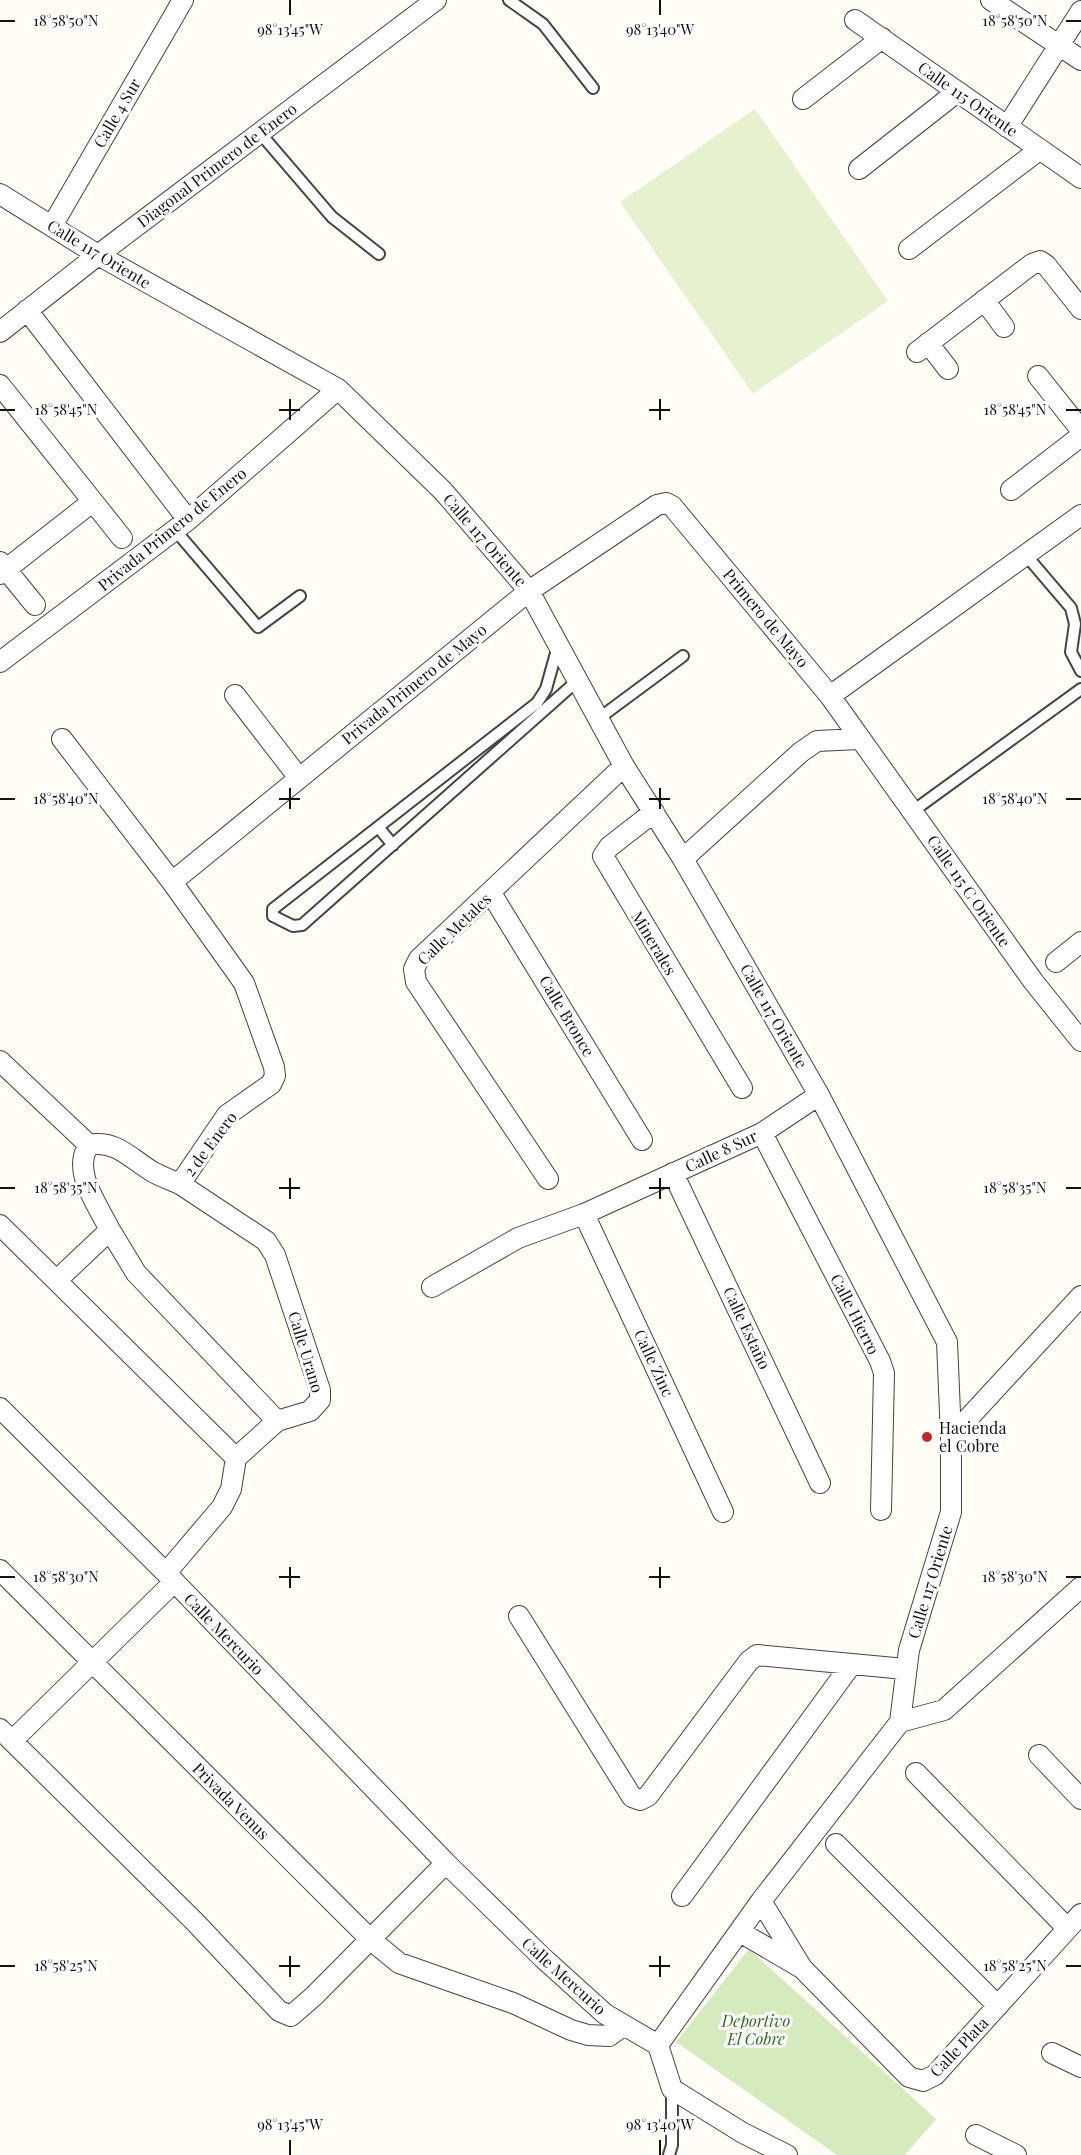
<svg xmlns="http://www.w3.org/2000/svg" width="1081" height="2155" font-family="'Playfair Display',serif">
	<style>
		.green { fill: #d5ebbd }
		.pitch { fill: #e6f2cf }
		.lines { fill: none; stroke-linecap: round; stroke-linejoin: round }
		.service-casing { stroke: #444; stroke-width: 14 }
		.minor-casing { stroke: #444; stroke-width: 22 }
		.service { stroke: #fff; stroke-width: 10 }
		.minor { stroke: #fff; stroke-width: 20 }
		.ticks { fill: none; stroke: #111; stroke-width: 2 }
		.poi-dot { fill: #c4262e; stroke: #fff; stroke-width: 2 }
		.labels { text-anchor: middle; stroke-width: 6; stroke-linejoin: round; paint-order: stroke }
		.street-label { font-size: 16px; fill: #111; stroke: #fff }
		.poi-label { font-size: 16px; fill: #111; stroke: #fff; text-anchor: start }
		.park-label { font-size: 16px; font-style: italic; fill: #2f6b1f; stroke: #fff }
		.ticks-label { font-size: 15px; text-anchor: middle; fill: #111; stroke: #fff; stroke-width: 6; stroke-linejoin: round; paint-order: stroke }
	</style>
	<rect width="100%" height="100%" fill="#fffdf5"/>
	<path class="green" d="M 749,1949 L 936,2119 L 905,2155 L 837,2155 L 676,2042 Z"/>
	<path class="pitch" d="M 755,109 L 888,301 L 753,394 L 620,202 Z"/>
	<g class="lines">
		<defs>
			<path id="service" d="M 509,0 L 543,24 L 593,88
				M 260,133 L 332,217 L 379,254
				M 175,530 L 258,627 L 300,596
				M 1025,554 L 1071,608 L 1075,624 L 1071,652 L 1081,671
				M 558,646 L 546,689 L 537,703 L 273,909 L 273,916 L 293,926 L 302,925 L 577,681
				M 598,719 L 683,656
				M 913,811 L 1081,689
				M 378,827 L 393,845
				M 669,2155 L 672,2145 L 672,2089"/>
			<path id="minor" d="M 991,0 L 1081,60
				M 855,20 L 1081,178
				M 803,99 L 882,38
				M 1007,127 L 1081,11
				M 859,169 L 957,92
				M 0,194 L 98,255 L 338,389 L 443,491 L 529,591 L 624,766 L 683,859 L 819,1095 L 947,1342 L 951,1437 L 951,1512 L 909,1650 L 900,1722 L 761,1901 L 658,2045
				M 52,226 L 183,0
				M 909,249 L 1039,150
				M 984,300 L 1004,327
				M 27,310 L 188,520
				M 0,332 L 98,255 L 436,0
				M 928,343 L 948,369
				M 917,352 L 1032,264 L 1040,261 L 1046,265 L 1081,309
				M 1038,376 L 1081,430
				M 0,385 L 122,538
				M 1011,490 L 1081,436
				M 0,562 L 35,605
				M 0,574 L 92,502
				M 0,662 L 188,520 L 338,389
				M 235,695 L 299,778
				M 830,696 L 1081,515
				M 654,812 L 609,847 L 603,856 L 742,1088
				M 683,859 L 801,752 L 817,741 L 859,739
				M 172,882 L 529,591 L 657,505 L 666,503 L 672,506 L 830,696 L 1033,981 L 1081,1041
				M 491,893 L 642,1140
				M 1056,962 L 1081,942
				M 0,1061 L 89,1145
				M 762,1133 L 880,1361 L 884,1373 L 881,1510
				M 673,1173 L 820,1483
				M 548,1179 L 416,982 L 414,969 L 419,959 L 624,766
				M 584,1214 L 723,1512
				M 0,1225 L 236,1458
				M 110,1230 L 136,1273 L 277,1421
				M 57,1280 L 110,1230 C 98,1205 71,1171 89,1145 C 116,1139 132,1160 153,1172 C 162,1177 171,1180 180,1184 L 227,1115 L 271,1084 L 275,1076 L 274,1067 L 244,983 L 172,882 L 62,739
				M 432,1287 L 518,1238 L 584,1214 L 762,1133 L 819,1095
				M 0,1408 L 166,1573 L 446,1863 L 543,1958 L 605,2014 L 658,2045 L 672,2089 L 743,2133 L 787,2155
				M 951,1437 L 1081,1296
				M 0,1570 L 371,1940 L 399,1963 L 513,2003 L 571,2030 L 588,2035 L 609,2036 L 623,2026
				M 166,1573 L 222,1507 L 231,1489 L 236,1458 L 277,1421 L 310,1411 L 320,1400 L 320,1390 L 275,1255 L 266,1241 L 180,1184
				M 519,1616 L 632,1797 L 640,1800 L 648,1796 L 749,1661 L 757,1655 L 905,1669
				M 900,1722 L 944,1710 L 1081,1587
				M 0,1729 L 195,1922 L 279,2011 L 291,2016 L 314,1996 L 446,1863
				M 12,1741 L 174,1582
				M 1039,1755 L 1081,1799
				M 916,1773 L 1067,1928
				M 836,1844 L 998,2006
				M 682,1896 L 851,1665
				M 761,1901 L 802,1968 L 909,2077 L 923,2081 L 935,2075 L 1081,1914
				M 740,1932 L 800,1967
				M 1052,2053 L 1081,2067
				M 976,2135 L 1016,2155"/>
		</defs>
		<use href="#service" class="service-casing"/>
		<use href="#minor" class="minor-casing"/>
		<use href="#service" class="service"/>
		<use href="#minor" class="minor"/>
	</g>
	<path class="ticks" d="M 290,0 L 290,15M 660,0 L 660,15M 0,21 L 15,21M 1066,21 L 1081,21M 290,399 L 290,420M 660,399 L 660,420M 0,410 L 15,410M 279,410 L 300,410M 649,410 L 670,410M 1066,410 L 1081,410M 290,788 L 290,809M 660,788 L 660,809M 0,799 L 15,799M 279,799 L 300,799M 649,799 L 670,799M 1066,799 L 1081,799M 290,1178 L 290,1199M 660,1178 L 660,1199M 0,1188 L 15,1188M 279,1188 L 300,1188M 649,1188 L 670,1188M 1066,1188 L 1081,1188M 290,1567 L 290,1588M 660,1567 L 660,1588M 0,1577 L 15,1577M 279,1577 L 300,1577M 649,1577 L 670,1577M 1066,1577 L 1081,1577M 290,1956 L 290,1977M 660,1956 L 660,1977M 0,1966 L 15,1966M 279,1966 L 300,1966M 649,1966 L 670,1966M 1066,1966 L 1081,1966M 290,2140 L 290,2155M 660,2140 L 660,2155"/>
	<circle class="poi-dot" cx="927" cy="1437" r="6"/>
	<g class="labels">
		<g class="street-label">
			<text transform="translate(968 99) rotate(35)" y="6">Calle 115 Oriente</text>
			<text transform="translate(117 113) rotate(-60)" y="6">Calle 4 Sur</text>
			<text transform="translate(217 165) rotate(-37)" y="6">Diagonal Primero de Enero</text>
			<text transform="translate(99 254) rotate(31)" y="6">Calle 117 Oriente</text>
			<text transform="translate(172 529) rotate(-39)" y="6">Privada Primero de Enero</text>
			<text transform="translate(485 540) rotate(49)" y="6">Calle 117 Oriente</text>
			<text transform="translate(766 618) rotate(50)" y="6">Primero de Mayo</text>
			<text transform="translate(414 684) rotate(-39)" y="6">Privada Primero de Mayo</text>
			<text transform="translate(969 891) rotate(55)" y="6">Calle 115 C Oriente</text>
			<text transform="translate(454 929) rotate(-44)" y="6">Calle Metales</text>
			<text transform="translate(654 943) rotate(59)" y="6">Minerales</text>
			<text transform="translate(567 1016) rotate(59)" y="6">Calle Bronce</text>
			<text transform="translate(774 1016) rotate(60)" y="6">Calle 117 Oriente</text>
			<text transform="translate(210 1144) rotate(-53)" y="6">2 de Enero</text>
			<text transform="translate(721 1151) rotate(-25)" y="6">Calle 8 Sur</text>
			<text transform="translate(855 1314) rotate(63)" y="6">Calle Hierro</text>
			<text transform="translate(747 1328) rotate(65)" y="6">Calle Estaño</text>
			<text transform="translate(306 1352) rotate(73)" y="6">Calle Urano</text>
			<text transform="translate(654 1363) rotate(65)" y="6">Calle Zinc</text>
			<text transform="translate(930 1582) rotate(-73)" y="6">Calle 117 Oriente</text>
			<text transform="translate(224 1634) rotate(46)" y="6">Calle Mercurio</text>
			<text transform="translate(231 1801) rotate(45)" y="6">Privada Venus</text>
			<text transform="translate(564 1976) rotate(42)" y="6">Calle Mercurio</text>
			<text transform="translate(959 2047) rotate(-46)" y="6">Calle Plata</text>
		</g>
		<g class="poi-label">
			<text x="939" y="1434">Hacienda<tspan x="939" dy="18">el Cobre</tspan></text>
		</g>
		<g class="park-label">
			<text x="756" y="2027">Deportivo<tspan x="756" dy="18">El Cobre</tspan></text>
		</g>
	</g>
	<g class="ticks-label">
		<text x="66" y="26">18°58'50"N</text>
		<text x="1015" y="26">18°58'50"N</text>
		<text x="290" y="35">98°13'45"W</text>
		<text x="660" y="35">98°13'40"W</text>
		<text x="66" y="415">18°58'45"N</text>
		<text x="1015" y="415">18°58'45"N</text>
		<text x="66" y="804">18°58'40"N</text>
		<text x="1015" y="804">18°58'40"N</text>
		<text x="66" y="1193">18°58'35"N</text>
		<text x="1015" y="1193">18°58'35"N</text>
		<text x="66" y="1582">18°58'30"N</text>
		<text x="1015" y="1582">18°58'30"N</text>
		<text x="66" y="1971">18°58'25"N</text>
		<text x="1015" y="1971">18°58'25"N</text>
		<text x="290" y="2130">98°13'45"W</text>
		<text x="660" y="2130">98°13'40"W</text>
	</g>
</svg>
